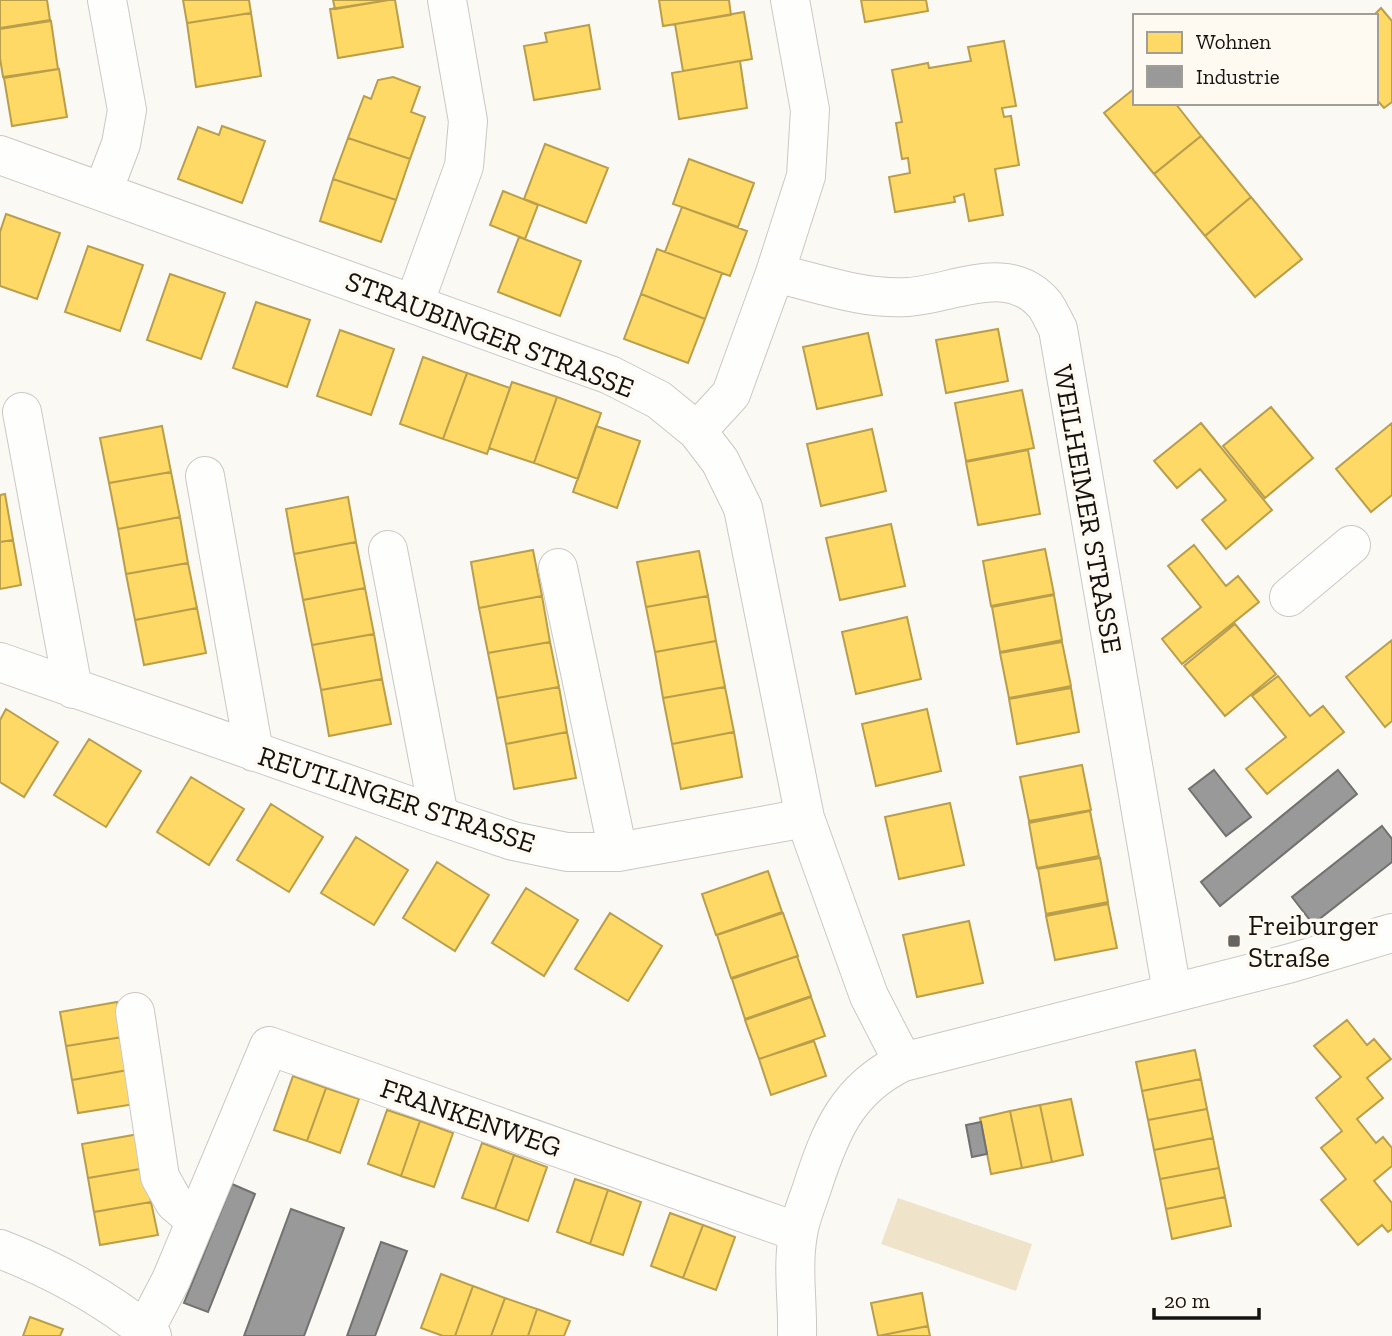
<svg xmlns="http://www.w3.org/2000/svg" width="1392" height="1336" font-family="'Zilla Slab',serif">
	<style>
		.green { fill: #efe4c9 }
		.homes { fill: #ffd966; stroke: #b99e4c; stroke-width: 2 }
		.industry { fill: #999; stroke: #717170; stroke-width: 2 }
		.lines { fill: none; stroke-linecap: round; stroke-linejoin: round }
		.minor-casing { stroke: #cac8c4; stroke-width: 40 }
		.minor { stroke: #fefefd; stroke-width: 38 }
		.poi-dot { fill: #666460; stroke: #fefaf1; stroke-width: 2.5 }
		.labels { text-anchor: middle; stroke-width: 7; stroke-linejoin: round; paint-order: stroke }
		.street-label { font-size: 28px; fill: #151310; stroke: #fefaf1 }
		.poi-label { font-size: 28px; fill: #151310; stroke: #fefaf1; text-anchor: start }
	</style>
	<rect width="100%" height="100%" fill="#fbf9f4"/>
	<path class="green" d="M 898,1198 L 1032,1244 L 1016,1291 L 881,1244 Z"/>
	<path class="homes" d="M 0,0 L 47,0 L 50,20 L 0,28 Z
		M 183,0 L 249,0 L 251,13 L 187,23 Z
		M 333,0 L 389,0 L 335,9 Z
		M 389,0 L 395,0 L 403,47 L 338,58 L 330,9 Z
		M 659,0 L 729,0 L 731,15 L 663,26 Z
		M 861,0 L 926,0 L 928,11 L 865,22 Z
		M 1381,8 L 1392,21 L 1392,102 L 1384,108 L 1376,99 L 1376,16 L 1373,16 Z
		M 744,12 L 752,59 L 683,71 L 675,24 Z
		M 251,13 L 261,76 L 196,87 L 187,23 Z
		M 51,21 L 58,69 L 3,77 L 0,58 L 0,29 Z
		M 589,25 L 600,89 L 534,100 L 524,46 L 547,42 L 545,33 Z
		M 1004,41 L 1016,106 L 1002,108 L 1004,117 L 1011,116 L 1019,165 L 995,169 L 1003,215 L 969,221 L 964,194 L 954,197 L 955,202 L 895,212 L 889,177 L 910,173 L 908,158 L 902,159 L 896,123 L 902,122 L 892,70 L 928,63 L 929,68 L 971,61 L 968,47 Z
		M 740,61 L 747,108 L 679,119 L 672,73 Z
		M 59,69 L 67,117 L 12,126 L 4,78 Z
		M 393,77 L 420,87 L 411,112 L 425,117 L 410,159 L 348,138 L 364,96 L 371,99 L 378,80 Z
		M 1135,88 L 1135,103 L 1175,103 L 1201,136 L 1154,174 L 1104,113 Z
		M 222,126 L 265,141 L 242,203 L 178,179 L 198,127 L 219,135 Z
		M 1201,136 L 1251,197 L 1205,236 L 1154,174 Z
		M 348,138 L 410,159 L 396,200 L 333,179 Z
		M 545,144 L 608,168 L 586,223 L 524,199 Z
		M 689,159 L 754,183 L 738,227 L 673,204 Z
		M 333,179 L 396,200 L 381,242 L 320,221 Z
		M 503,191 L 538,205 L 525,239 L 490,225 Z
		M 1251,197 L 1302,259 L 1255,297 L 1205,236 Z
		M 682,207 L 747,231 L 730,276 L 665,252 Z
		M 6,214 L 60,233 L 37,299 L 0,286 L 0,232 Z
		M 519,237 L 581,261 L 560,316 L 498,292 Z
		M 88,246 L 143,265 L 120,331 L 65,312 Z
		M 657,249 L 722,273 L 705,319 L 641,294 Z
		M 170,274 L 225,293 L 201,359 L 147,340 Z
		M 641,294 L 705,319 L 688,363 L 624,339 Z
		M 256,302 L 310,320 L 287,387 L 233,368 Z
		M 998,329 L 1008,381 L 946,393 L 936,340 Z
		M 340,330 L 394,349 L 371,415 L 317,396 Z
		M 868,333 L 882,395 L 817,409 L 803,347 Z
		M 423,357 L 467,373 L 443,439 L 400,424 Z
		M 467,373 L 510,388 L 487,454 L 443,439 Z
		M 512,382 L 557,397 L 534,463 L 489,448 Z
		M 1022,390 L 1034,448 L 966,461 L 955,403 Z
		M 557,397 L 601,413 L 578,479 L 534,463 Z
		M 1271,407 L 1313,458 L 1265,498 L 1223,446 Z
		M 1201,423 L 1272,510 L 1226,549 L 1202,520 L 1226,500 L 1200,469 L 1177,488 L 1154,461 Z
		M 1392,423 L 1392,495 L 1371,512 L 1336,469 Z
		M 162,426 L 171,472 L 109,483 L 100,438 Z
		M 596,426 L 640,441 L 617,508 L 573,492 Z
		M 872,429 L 886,491 L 821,506 L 807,444 Z
		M 1028,450 L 1040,514 L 978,525 L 966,462 Z
		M 171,472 L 180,517 L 118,529 L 109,483 Z
		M 5,494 L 13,540 L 0,542 L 0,495 Z
		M 348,497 L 356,542 L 294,554 L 286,509 Z
		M 180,517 L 188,563 L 126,574 L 118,529 Z
		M 891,524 L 905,586 L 840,600 L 826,538 Z
		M 13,540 L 21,585 L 0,589 L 0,542 Z
		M 356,542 L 365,588 L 303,600 L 294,554 Z
		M 1194,545 L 1226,586 L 1238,576 L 1259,602 L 1182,664 L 1162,639 L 1201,607 L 1168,566 Z
		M 1045,549 L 1054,594 L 991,606 L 983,561 Z
		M 533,550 L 542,596 L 479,608 L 471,562 Z
		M 699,551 L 708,596 L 646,607 L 637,562 Z
		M 188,563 L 197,608 L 135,620 L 126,574 Z
		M 365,588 L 374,634 L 312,645 L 303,600 Z
		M 1054,595 L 1062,640 L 1000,652 L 992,607 Z
		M 542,596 L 550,642 L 488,653 L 479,608 Z
		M 708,596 L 716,641 L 655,652 L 646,607 Z
		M 197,608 L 206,653 L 144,665 L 135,620 Z
		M 907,617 L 921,679 L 856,694 L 842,632 Z
		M 1235,624 L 1276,674 L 1225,716 L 1184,666 Z
		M 374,634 L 382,679 L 321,690 L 312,645 Z
		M 1392,640 L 1392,721 L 1385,727 L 1346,677 Z
		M 716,641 L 725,687 L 663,698 L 655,652 Z
		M 550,642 L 559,687 L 497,698 L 488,653 Z
		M 1062,642 L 1071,686 L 1009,698 L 1000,653 Z
		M 1278,676 L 1310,716 L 1323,706 L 1344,732 L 1267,794 L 1246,769 L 1286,737 L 1252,696 Z
		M 382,679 L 391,724 L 329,736 L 321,690 Z
		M 559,687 L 567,732 L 506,744 L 497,698 Z
		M 725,687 L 734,732 L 672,744 L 663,698 Z
		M 1071,688 L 1079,732 L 1017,744 L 1009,699 Z
		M 6,709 L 58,742 L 24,797 L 0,782 L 0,720 Z
		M 927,709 L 941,771 L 876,786 L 862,724 Z
		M 567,732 L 576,778 L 514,789 L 506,744 Z
		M 734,732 L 742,777 L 681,789 L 672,744 Z
		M 89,739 L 141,771 L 106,827 L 54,795 Z
		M 1082,765 L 1091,810 L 1029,821 L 1020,777 Z
		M 191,777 L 244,809 L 209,865 L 157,832 Z
		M 950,803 L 964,865 L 899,879 L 885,817 Z
		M 271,804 L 323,837 L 289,892 L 237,860 Z
		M 1090,811 L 1099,856 L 1037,868 L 1029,823 Z
		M 356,837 L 408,870 L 374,925 L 321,893 Z
		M 1100,858 L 1108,902 L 1046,914 L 1038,869 Z
		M 437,862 L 489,895 L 455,951 L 403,918 Z
		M 768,871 L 782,912 L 716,935 L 702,894 Z
		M 526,888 L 578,920 L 544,976 L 492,943 Z
		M 1108,904 L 1117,948 L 1055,960 L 1046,916 Z
		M 610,913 L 662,946 L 628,1001 L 575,969 Z
		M 783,913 L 798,956 L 731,978 L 717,935 Z
		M 969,921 L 983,983 L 917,997 L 903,935 Z
		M 797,956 L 811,996 L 745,1019 L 732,979 Z
		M 811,997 L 825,1036 L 759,1059 L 745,1020 Z
		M 117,1002 L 123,1037 L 66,1046 L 60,1012 Z
		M 1347,1020 L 1367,1045 L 1374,1039 L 1391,1059 L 1367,1078 L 1383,1098 L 1357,1119 L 1376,1143 L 1383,1137 L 1392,1148 L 1392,1166 L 1374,1181 L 1392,1203 L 1392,1229 L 1388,1232 L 1382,1225 L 1358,1245 L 1321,1200 L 1346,1179 L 1321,1148 L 1342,1131 L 1316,1098 L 1341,1077 L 1314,1046 Z
		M 123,1037 L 128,1070 L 72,1080 L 66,1046 Z
		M 814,1041 L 826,1076 L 771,1095 L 759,1059 Z
		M 1195,1050 L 1201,1079 L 1142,1091 L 1136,1062 Z
		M 128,1070 L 135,1104 L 78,1113 L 72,1080 Z
		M 293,1076 L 326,1088 L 307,1141 L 274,1130 Z
		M 1201,1079 L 1207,1109 L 1148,1120 L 1142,1091 Z
		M 326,1088 L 359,1099 L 340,1153 L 307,1141 Z
		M 1071,1099 L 1083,1155 L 1052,1162 L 1040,1105 Z
		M 1040,1105 L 1052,1162 L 1022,1168 L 1010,1111 Z
		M 1207,1109 L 1213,1138 L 1154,1150 L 1148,1120 Z
		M 387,1110 L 420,1121 L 401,1176 L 368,1164 Z
		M 1010,1111 L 1022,1168 L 991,1174 L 980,1118 Z
		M 420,1121 L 453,1133 L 434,1187 L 401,1176 Z
		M 139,1134 L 146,1168 L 88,1178 L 82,1144 Z
		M 1213,1138 L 1219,1168 L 1160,1179 L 1154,1150 Z
		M 482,1143 L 514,1155 L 495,1209 L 462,1198 Z
		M 514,1155 L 547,1167 L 528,1221 L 495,1209 Z
		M 146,1168 L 151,1202 L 94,1212 L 88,1178 Z
		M 1219,1168 L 1225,1197 L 1166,1209 L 1160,1179 Z
		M 575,1179 L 608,1190 L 590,1244 L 557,1232 Z
		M 608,1190 L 641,1202 L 623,1255 L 590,1244 Z
		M 1225,1197 L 1231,1226 L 1172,1239 L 1166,1209 Z
		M 151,1202 L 158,1235 L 100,1245 L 94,1212 Z
		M 670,1213 L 703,1225 L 683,1278 L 651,1266 Z
		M 703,1225 L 735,1237 L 716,1290 L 683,1278 Z
		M 441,1274 L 473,1286 L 455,1336 L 443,1336 L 421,1328 Z
		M 473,1286 L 505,1298 L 491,1336 L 455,1336 Z
		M 922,1293 L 928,1326 L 878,1336 L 871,1303 Z
		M 505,1298 L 537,1309 L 528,1336 L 491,1336 Z
		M 537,1309 L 570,1321 L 564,1336 L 528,1336 Z
		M 30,1317 L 63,1329 L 60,1336 L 23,1336 Z
		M 928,1326 L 930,1336 L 878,1336 Z"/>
	<path class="industry" d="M 1214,770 L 1251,817 L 1226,836 L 1189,789 Z
		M 1338,770 L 1357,794 L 1220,906 L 1201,882 Z
		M 1382,826 L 1392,839 L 1392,862 L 1313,924 L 1292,897 Z
		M 981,1122 L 987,1154 L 972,1157 L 966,1125 Z
		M 232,1184 L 255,1194 L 208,1312 L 184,1303 Z
		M 291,1209 L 344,1228 L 304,1336 L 244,1336 Z
		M 381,1242 L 407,1251 L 375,1336 L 347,1336 Z"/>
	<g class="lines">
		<defs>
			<path id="minor" d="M 0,155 L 610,375 L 659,400 L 697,431 L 720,461 L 743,508 L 805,818 L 869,996 L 903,1062
				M 103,191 L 121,144 L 127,110 L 107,0
				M 775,273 C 818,283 863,300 908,297 C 954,294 1009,261 1045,305 C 1050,312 1054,322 1058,329 L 1172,992
				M 414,304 L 464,166 L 468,121 L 447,0
				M 22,412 L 73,689
				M 697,431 L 731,394 L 775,273 L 806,176 L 810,110 L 790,0
				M 205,476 L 254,752
				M 388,550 L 439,816
				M 558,568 L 618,852
				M 1289,597 L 1351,545
				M 0,662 L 439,816 L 513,841 L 567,852 L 618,852 L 805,818
				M 135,1012 L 160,1177 L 174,1202 L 196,1221
				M 0,1249 C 54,1270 107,1299 152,1336
				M 145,1330 L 171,1280 L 269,1046 L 798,1232
				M 797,1336 C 798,1302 792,1268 798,1234 C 800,1219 807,1203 812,1188 C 830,1132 847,1089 903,1062 L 1291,963 L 1392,933"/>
		</defs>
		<use href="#minor" class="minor-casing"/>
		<use href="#minor" class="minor"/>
	</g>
	<rect class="poi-dot" x="1227" y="934" width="14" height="14" rx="3.5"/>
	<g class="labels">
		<g class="street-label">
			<text transform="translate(490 334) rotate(21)" y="10">STRAUBINGER STRASSE</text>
			<text transform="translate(1088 509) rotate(80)" y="10">WEILHEIMER STRASSE</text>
			<text transform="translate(397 799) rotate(18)" y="10">REUTLINGER STRASSE</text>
			<text transform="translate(471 1117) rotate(19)" y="10">FRANKENWEG</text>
		</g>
		<g class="poi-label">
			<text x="1248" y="935">Freiburger<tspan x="1248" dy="32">Straße</tspan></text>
		</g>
	</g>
	<rect x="1133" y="14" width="245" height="91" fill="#fefaf1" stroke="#a19e97" stroke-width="2"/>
	<rect x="1147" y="32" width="35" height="21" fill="#ffd966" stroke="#a19e97" stroke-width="2"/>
	<text x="1196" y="49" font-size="21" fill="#151310">Wohnen</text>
	<rect x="1147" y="66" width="35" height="21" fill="#999999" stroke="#a19e97" stroke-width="2"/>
	<text x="1196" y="84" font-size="21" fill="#151310">Industrie</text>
	<path d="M1154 1308v10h105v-10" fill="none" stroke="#151310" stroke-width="3.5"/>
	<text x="1164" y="1308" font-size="21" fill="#151310" stroke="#fefaf1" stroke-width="5" paint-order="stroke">20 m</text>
</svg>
